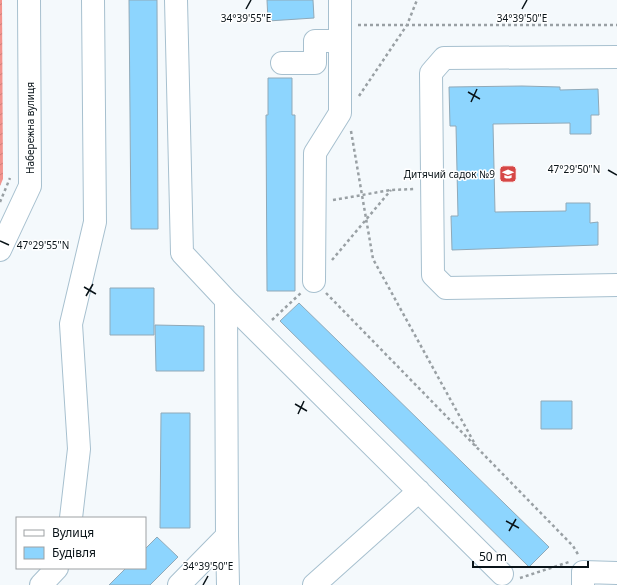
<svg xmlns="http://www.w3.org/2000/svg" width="617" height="585" font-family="'Noto Sans',sans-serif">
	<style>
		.water { fill: url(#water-waves) }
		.building { fill: #8dd5fe; stroke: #90a9b8 }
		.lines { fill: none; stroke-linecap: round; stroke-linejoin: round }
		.minor-casing { stroke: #a7c0cf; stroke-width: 24 }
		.path { stroke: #99a0a4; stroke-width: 2.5; stroke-dasharray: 3 3; stroke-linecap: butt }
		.minor { stroke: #fff; stroke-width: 22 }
		.ticks { fill: none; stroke: #091318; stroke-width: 1.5 }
		.labels { text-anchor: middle; stroke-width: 3; stroke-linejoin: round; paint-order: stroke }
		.street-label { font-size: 10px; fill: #091318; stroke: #fff }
		.poi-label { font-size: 10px; fill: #091318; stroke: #fff; text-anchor: end }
		.ticks-label { font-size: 10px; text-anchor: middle; fill: #091318; stroke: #fff; stroke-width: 3; stroke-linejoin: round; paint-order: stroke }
	</style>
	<defs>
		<pattern id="water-waves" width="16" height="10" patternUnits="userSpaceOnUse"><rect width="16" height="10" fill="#f3948e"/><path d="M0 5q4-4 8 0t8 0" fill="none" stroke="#cf7f7a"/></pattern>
	</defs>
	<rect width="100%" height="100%" fill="#f4f9fc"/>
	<path class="water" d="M 0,0 L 2,0 L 3,179 L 0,186 Z"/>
	<path class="building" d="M 129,0 L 157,0 L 158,229 L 131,229 Z
		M 267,0 L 313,0 L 314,18 L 268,21 Z
		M 268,78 L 292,78 L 292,115 L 295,115 L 295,291 L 267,291 L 266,115 L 268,115 Z
		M 522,86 L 560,87 L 560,90 L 598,89 L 599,115 L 591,115 L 591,134 L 570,134 L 570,123 L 493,124 L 495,212 L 566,211 L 566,203 L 590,203 L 590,223 L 598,222 L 598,245 L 452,250 L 451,216 L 458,216 L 456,126 L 450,126 L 449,87 Z
		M 110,288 L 154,288 L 154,335 L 110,335 Z
		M 299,303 L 549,547 L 529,567 L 280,321 Z
		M 155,325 L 204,326 L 204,371 L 156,371 Z
		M 541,401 L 572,401 L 572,429 L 541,429 Z
		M 161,413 L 190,413 L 190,528 L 160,528 Z
		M 157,537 L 178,557 L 150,585 L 109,585 L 126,568 L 145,568 L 145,549 Z"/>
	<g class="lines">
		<defs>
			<path id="minor" d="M 176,0 L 182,253 L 226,300 L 227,536 L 179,585
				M 617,57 L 444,58 L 431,73 L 433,275 L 446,288 L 617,285
				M 282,63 L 315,63 L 315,41 L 339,41
				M 0,250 L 30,186 L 29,0
				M 314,281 L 315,153 L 340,113 L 340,0
				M 226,300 L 502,574
				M 71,518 L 79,449 L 71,324 L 95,222 L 93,0
				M 227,536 L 228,585
				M 41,585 L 57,568
				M 314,585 L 419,491
				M 583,585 L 583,572 L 617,573"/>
		</defs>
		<use href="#minor" class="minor-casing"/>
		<path class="path" d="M 358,25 L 617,25
			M 359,96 L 407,25 L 417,0
			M 351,131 L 373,259 L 476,446
			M 333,200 L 391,190 L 415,189
			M 0,202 L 10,178
			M 332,260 L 391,190
			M 326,293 L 573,546 L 579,556
			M 272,320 L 302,292
			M 520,578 L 569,562"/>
		<use href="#minor" class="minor"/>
	</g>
	<path class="ticks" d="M 246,9 L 251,0M 522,9 L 527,0M 468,92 L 480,99M 471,102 L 477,89M 608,170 L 617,175M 0,241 L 9,245M 84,287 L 96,294M 86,296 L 93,284M 295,404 L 307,411M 298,414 L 304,401M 506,521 L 519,528M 509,531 L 516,519M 203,585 L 208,576"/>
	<defs>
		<symbol id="school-square" viewBox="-11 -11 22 22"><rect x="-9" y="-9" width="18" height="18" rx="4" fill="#d64746" stroke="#fff"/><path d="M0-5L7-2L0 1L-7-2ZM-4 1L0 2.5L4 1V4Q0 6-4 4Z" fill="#fff"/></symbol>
	</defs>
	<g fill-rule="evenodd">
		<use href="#school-square" x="498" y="164" width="20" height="20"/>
	</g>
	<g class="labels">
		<g class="street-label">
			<text transform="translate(30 128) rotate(-90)" y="4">Набережна вулиця</text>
		</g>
		<g class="poi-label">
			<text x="495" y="178">Дитячий садок №9</text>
		</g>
	</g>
	<g class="ticks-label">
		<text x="246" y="22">34°39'55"E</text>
		<text x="522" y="22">34°39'50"E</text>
		<text x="574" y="173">47°29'50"N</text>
		<text x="43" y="249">47°29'55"N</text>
		<text x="208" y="570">34°39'50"E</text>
	</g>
	<rect x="16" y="517" width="130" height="52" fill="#ffffff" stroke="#9da1a3"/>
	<rect x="24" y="530" width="20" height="6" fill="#ffffff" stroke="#9da1a3"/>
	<text x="52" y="537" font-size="12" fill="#091318">Вулиця</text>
	<rect x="24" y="547" width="20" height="12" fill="#8dd5fe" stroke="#9da1a3"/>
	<text x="52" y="557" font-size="12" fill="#091318">Будівля</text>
	<path d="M473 561v6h115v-6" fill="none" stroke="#091318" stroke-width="2"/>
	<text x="479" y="561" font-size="12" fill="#091318" stroke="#ffffff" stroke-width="3" paint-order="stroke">50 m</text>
</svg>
